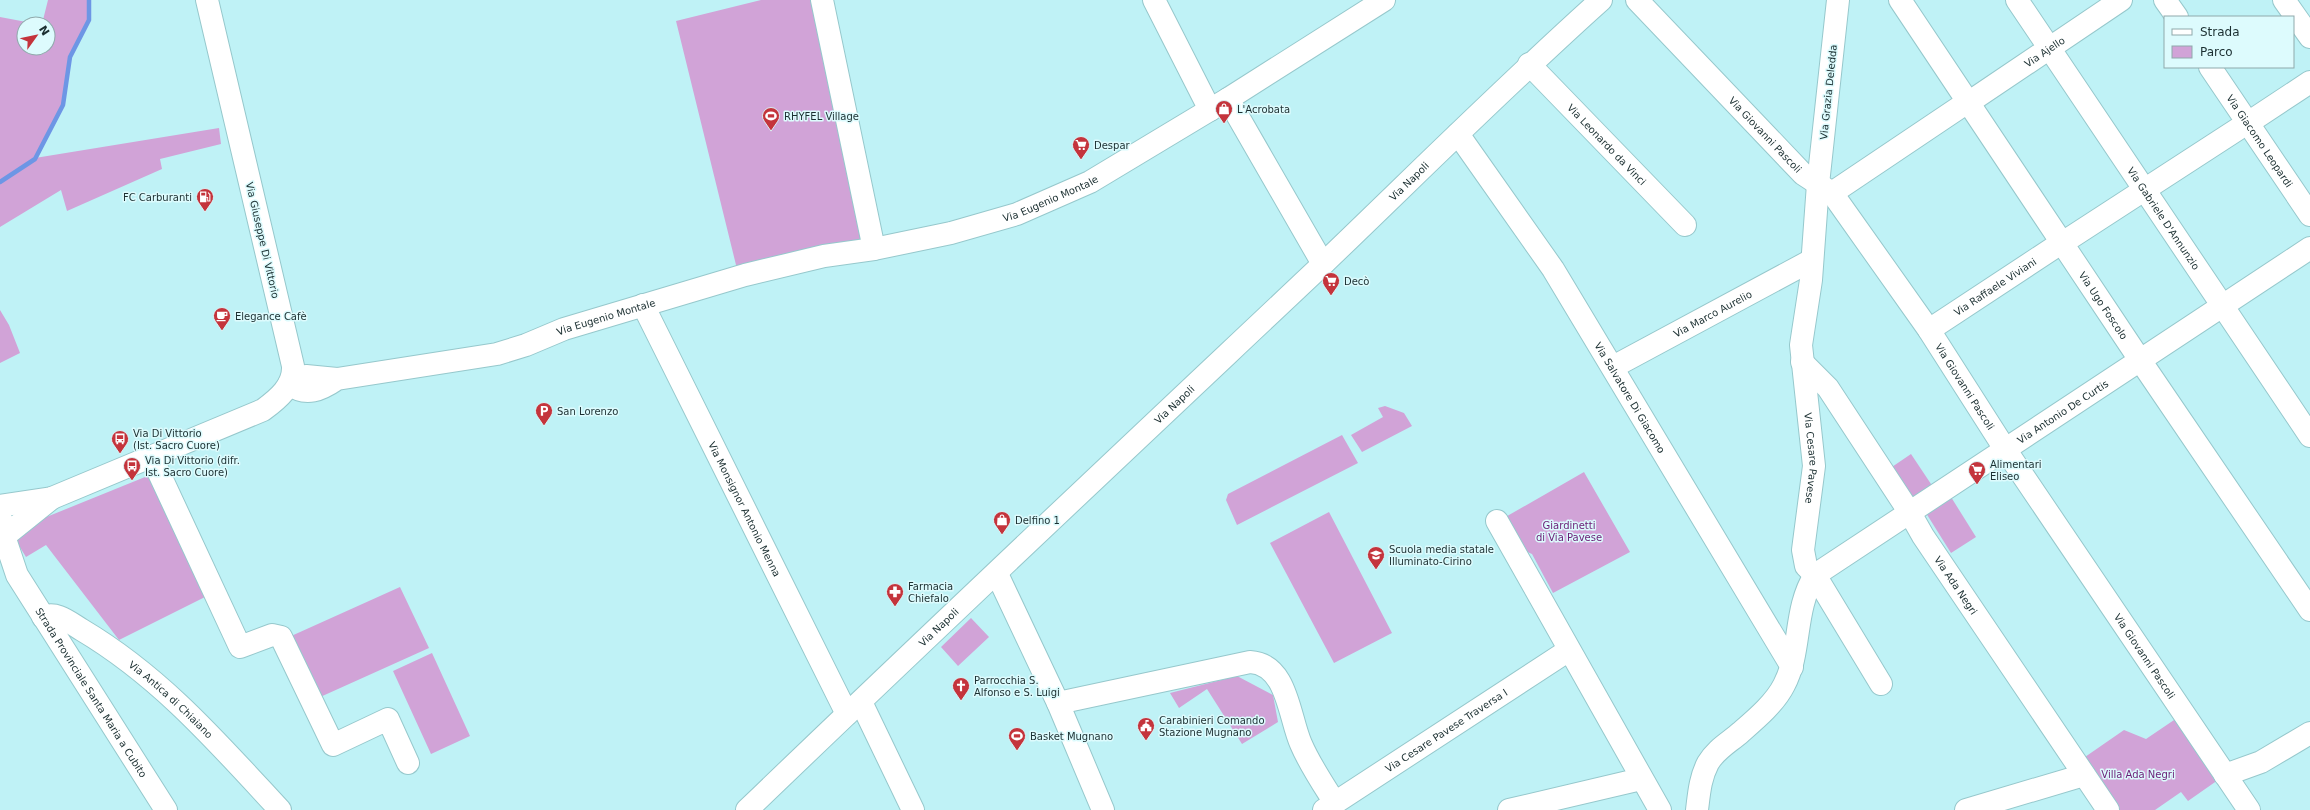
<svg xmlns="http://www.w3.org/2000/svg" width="2310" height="810" font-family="'DejaVu Sans',sans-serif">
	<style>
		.green { fill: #d1a3d7 }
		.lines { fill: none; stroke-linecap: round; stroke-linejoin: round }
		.stream { stroke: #6d96e5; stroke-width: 4.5 }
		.minor-casing { stroke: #96c8cc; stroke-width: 24 }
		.major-casing { stroke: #96c8cc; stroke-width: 24 }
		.minor { stroke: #fff; stroke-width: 22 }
		.major { stroke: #fff; stroke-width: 22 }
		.labels { text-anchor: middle; stroke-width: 3; stroke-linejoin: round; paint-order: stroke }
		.street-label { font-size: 10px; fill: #1b2f31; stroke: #ddfbfd }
		.poi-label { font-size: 10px; fill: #1b2f31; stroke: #ddfbfd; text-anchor: start }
		.park-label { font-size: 10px; fill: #6a1b75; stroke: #ddfbfd }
	</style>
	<rect width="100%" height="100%" fill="#bff2f6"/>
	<path class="green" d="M 48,0 L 90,0 L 91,17 L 70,57 L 63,105 L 35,158 L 219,128 L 221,144 L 160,159 L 162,169 L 67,211 L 61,190 L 0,227 L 0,17 L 37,24 L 24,24 L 24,48 L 48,48 L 48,24 L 42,24 Z
		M 761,0 L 813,0 L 863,241 L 737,269 L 676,21 Z
		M 0,310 L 9,325 L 20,353 L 0,363 Z
		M 1385,406 L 1404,413 L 1412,426 L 1362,452 L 1351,435 L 1383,417 L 1378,408 Z
		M 1342,435 L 1358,463 L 1237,525 L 1226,500 L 1228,494 Z
		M 1911,454 L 1933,487 L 1912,501 L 1889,469 Z
		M 1584,472 L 1630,552 L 1553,593 L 1532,554 L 1518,548 L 1502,519 Z
		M 150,475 L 207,596 L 119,640 L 46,545 L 26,557 L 13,536 L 39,520 Z
		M 1951,497 L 1976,537 L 1951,553 L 1926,513 Z
		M 1329,512 L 1392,633 L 1334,663 L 1270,543 Z
		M 400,587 L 429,648 L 318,698 L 289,637 Z
		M 971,618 L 989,637 L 958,666 L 941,647 Z
		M 432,653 L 470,736 L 431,754 L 393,671 Z
		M 1237,676 L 1273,695 L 1278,722 L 1242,744 L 1207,689 L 1179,708 L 1170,693 Z
		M 2177,718 L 2218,780 L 2188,801 L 2181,792 L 2155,810 L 2118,810 L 2085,757 L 2124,730 L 2146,739 Z"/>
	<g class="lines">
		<path class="stream" d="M 0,182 L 35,159 L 63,105 L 70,57 L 89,20 L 89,0"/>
		<defs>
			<g id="minor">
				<path d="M 822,0 L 874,249"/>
				<path d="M 1154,0 L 1210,110"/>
				<path id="s1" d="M 1637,0 L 1803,174 L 1832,193 L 1929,330 L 2005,449 L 2249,810"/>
				<path id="s2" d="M 1838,0 L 1818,184 L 1811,280 L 1801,345 L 1814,466 L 1803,550 L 1806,566 L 1815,575 L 1881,684"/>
				<path id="s3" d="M 1900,0 L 2140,360 L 2310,610"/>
				<path id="s4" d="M 2017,0 L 2310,436"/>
				<path d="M 2165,0 L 2177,17"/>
				<path d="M 2284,0 L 2310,37"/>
				<path id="s5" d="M 1529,64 L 1685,225"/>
				<path id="s6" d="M 2210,67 L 2310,215"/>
				<path d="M 1228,99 L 1323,264"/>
				<path id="s7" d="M 1968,103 L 2121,0"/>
				<path d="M 2248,123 L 2310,82"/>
				<path id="s8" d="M 1458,134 L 1553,269 L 1792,667"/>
				<path d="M 1832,193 L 1960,107"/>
				<path d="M 2067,240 L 2238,129"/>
				<path id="s9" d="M 643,305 L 847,714"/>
				<path id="s10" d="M 1929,330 L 2061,243"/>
				<path id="s11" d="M 1802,362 L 1828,388 L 1910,513 L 1923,536 L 2108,810"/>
				<path id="s12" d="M 1613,367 L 1812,260"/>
				<path id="s13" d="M 337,379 C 321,390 306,397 289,384 L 297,378 L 306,376 L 337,379 L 497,354 L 526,345 L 564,329 L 745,275 L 824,256 L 874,249 L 951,233 L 1017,214 L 1090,182 L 1228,99 L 1384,0"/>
				<path d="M 152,458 L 240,647 L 272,635 L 281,637 L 333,745 L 388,719 L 408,763"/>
				<path d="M 0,506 L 52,498 L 263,410 C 278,399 294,386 293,366 L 207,0"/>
				<path d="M 1497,521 L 1660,810"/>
				<path d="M 6,535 L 52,498"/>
				<path d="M 997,574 L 1058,703 L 1103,810"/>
				<path id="s14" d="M 43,617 C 57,611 70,623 82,630 C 161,677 218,743 280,810"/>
				<path d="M 861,702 L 913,810"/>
				<path d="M 1058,703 L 1250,662 C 1288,664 1289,718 1301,744 C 1310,765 1323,784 1335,803"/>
				<path d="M 2225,775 L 2261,762 L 2310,733"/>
				<path id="s15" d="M 747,810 C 937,627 1130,446 1322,265 C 1415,176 1506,85 1601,0"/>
				<path id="s16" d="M 1324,810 L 1569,650"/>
				<path d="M 1509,810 L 1641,779"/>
				<path id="s17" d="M 1697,810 C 1699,794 1700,778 1708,763 C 1716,749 1730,742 1741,732 C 1756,719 1775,703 1784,685 C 1802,651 1793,610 1815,575 L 2310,248"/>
				<path d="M 1966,810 L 2084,775"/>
			</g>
			<g id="major">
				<path d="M 0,518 C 6,527 9,535 0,543"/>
				<path id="s18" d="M 5,539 L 17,575 L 166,810"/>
			</g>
		</defs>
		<use href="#minor" class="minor-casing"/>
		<use href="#major" class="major-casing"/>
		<use href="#minor" class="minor"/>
		<use href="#major" class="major"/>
	</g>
	<defs>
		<symbol id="shop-pin" viewBox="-11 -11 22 30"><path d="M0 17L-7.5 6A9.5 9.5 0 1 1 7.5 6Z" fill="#c4343c" stroke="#ddfbfd"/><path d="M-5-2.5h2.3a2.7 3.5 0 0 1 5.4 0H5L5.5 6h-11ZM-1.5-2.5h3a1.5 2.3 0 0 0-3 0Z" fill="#fff"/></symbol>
		<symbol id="stadium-pin" viewBox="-11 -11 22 30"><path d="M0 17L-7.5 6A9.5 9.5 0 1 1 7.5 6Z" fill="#c4343c" stroke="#ddfbfd"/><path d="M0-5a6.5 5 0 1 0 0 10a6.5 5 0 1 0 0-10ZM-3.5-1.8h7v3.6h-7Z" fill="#fff"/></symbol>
		<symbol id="supermarket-pin" viewBox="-11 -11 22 30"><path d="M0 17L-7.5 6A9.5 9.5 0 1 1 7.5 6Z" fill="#c4343c" stroke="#ddfbfd"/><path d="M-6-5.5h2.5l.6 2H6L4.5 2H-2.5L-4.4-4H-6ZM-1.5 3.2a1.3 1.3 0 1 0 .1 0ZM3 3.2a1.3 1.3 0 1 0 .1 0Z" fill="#fff"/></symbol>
		<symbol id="fuel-pin" viewBox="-11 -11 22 30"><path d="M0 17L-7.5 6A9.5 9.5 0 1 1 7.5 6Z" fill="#c4343c" stroke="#ddfbfd"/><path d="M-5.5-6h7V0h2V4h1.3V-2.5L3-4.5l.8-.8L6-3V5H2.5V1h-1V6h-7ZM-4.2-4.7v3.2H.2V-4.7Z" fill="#fff"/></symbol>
		<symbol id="cafe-pin" viewBox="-11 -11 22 30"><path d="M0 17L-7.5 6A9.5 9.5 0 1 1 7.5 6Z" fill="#c4343c" stroke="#ddfbfd"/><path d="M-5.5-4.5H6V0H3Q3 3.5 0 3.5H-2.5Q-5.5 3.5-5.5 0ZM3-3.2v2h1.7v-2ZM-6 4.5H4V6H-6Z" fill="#fff"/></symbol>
		<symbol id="parking-pin" viewBox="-11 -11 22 30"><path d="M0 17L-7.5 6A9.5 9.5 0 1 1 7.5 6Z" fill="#c4343c" stroke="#ddfbfd"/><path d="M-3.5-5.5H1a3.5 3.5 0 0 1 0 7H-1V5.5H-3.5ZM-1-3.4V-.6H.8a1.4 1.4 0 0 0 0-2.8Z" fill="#fff"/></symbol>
		<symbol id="bus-pin" viewBox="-11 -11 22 30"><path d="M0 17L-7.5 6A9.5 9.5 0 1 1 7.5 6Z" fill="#c4343c" stroke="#ddfbfd"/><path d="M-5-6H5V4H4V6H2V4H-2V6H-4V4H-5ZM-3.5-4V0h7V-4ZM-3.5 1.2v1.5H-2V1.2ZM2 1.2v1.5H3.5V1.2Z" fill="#fff"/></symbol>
		<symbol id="school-pin" viewBox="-11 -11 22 30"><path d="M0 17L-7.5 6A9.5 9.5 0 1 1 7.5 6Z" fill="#c4343c" stroke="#ddfbfd"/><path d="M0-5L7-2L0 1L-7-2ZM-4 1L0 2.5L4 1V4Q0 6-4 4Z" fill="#fff"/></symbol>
		<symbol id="pharmacy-pin" viewBox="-11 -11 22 30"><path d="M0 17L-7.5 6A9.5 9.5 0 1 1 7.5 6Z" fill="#c4343c" stroke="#ddfbfd"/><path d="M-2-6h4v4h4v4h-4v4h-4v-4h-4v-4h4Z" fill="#fff"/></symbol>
		<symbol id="church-pin" viewBox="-11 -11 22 30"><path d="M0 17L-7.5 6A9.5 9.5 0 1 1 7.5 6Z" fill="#c4343c" stroke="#ddfbfd"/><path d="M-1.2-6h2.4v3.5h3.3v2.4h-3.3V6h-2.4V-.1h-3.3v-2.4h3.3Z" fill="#fff"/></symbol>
		<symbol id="civic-pin" viewBox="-11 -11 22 30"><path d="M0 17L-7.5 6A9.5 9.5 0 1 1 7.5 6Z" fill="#c4343c" stroke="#ddfbfd"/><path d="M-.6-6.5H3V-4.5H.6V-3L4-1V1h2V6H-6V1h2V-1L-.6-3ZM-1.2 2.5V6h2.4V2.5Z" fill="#fff"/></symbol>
	</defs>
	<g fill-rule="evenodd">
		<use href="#shop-pin" x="1214" y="99" width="20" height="27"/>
		<use href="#stadium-pin" x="761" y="106" width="20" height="27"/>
		<use href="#supermarket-pin" x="1071" y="135" width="20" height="27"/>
		<use href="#fuel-pin" x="195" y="187" width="20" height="27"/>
		<use href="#supermarket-pin" x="1321" y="271" width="20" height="27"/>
		<use href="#cafe-pin" x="212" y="306" width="20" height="27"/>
		<use href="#parking-pin" x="534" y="401" width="20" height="27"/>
		<use href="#bus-pin" x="110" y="429" width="20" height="27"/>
		<use href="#bus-pin" x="122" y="456" width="20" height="27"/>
		<use href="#supermarket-pin" x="1967" y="460" width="20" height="27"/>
		<use href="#shop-pin" x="992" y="510" width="20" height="27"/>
		<use href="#school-pin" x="1366" y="545" width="20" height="27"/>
		<use href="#pharmacy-pin" x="885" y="582" width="20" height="27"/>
		<use href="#church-pin" x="951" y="676" width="20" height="27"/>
		<use href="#civic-pin" x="1136" y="716" width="20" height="27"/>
		<use href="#stadium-pin" x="1007" y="726" width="20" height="27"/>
	</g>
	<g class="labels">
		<g class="street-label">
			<text dy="4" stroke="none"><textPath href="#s7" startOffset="92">Via Ajello</textPath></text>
			<text transform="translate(1828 92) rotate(-84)" y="4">Via Grazia Deledda</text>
			<text dy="4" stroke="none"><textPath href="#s1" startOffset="186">Via Giovanni Pascoli</textPath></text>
			<text dy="4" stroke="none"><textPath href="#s6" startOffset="89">Via Giacomo Leopardi</textPath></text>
			<text dy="4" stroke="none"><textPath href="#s5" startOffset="112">Via Leonardo da Vinci</textPath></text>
			<text dy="4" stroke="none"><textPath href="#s15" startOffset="913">Via Napoli</textPath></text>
			<text dy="4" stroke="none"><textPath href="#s13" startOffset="841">Via Eugenio Montale</textPath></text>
			<text dy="4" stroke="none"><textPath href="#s4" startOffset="263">Via Gabriele D'Annunzio</textPath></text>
			<text transform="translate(263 240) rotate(77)" y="4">Via Giuseppe Di Vittorio</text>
			<text dy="4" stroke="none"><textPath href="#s10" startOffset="79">Via Raffaele Viviani</textPath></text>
			<text dy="4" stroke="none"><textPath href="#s3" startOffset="367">Via Ugo Foscolo</textPath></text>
			<text dy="4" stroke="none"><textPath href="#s12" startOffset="113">Via Marco Aurelio</textPath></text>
			<text dy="4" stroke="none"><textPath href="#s13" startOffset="380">Via Eugenio Montale</textPath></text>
			<text dy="4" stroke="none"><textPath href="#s1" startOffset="510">Via Giovanni Pascoli</textPath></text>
			<text dy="4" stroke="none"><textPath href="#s8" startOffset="315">Via Salvatore Di Giacomo</textPath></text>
			<text dy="4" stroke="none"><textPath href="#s15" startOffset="589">Via Napoli</textPath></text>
			<text dy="4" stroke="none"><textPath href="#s17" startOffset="570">Via Antonio De Curtis</textPath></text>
			<text dy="4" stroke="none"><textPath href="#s2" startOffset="461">Via Cesare Pavese</textPath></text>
			<text dy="4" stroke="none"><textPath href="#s9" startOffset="228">Via Monsignor Antonio Menna</textPath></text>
			<text dy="4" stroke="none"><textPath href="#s11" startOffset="272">Via Ada Negri</textPath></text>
			<text dy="4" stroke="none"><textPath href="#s15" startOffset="265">Via Napoli</textPath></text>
			<text dy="4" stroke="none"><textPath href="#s1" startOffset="834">Via Giovanni Pascoli</textPath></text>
			<text dy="4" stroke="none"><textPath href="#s18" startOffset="177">Strada Provinciale Santa Maria a Cubito</textPath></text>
			<text dy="4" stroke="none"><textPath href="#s14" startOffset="156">Via Antica di Chiaiano</textPath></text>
			<text dy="4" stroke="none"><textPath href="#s16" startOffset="146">Via Cesare Pavese Traversa I</textPath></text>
		</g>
		<g class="poi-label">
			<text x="1237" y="113">L'Acrobata</text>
			<text x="784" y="120">RHYFEL Village</text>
			<text x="1094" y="149">Despar</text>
			<text x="192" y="201" text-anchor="end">FC Carburanti</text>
			<text x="1344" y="285">Decò</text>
			<text x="235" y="320">Elegance Cafè</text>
			<text x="557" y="415">San Lorenzo</text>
			<text x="133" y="437">Via Di Vittorio<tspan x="133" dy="12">(Ist. Sacro Cuore)</tspan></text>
			<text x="145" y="464">Via Di Vittorio (difr.<tspan x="145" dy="12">Ist. Sacro Cuore)</tspan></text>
			<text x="1990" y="468">Alimentari<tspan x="1990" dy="12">Eliseo</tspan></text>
			<text x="1015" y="524">Delfino 1</text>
			<text x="1389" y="553">Scuola media statale<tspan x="1389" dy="12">Illuminato-Cirino</tspan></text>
			<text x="908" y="590">Farmacia<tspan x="908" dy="12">Chiefalo</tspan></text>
			<text x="974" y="684">Parrocchia S.<tspan x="974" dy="12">Alfonso e S. Luigi</tspan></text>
			<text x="1159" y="724">Carabinieri Comando<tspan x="1159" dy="12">Stazione Mugnano</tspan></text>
			<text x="1030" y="740">Basket Mugnano</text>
		</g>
		<g class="park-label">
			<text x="1569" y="529">Giardinetti<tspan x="1569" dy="12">di Via Pavese</tspan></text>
			<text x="2138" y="778">Villa Ada Negri</text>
		</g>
	</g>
	<rect x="2164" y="16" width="130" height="52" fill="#ddfbfd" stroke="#8fa9ab"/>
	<rect x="2172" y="29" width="20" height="6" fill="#ffffff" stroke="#8fa9ab"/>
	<text x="2200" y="36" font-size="12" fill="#1b2f31">Strada</text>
	<rect x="2172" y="46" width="20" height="12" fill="#d1a3d7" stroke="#8fa9ab"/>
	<text x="2200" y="56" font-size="12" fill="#1b2f31">Parco</text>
	<g transform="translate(36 36) rotate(57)"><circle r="19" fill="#ddfbfd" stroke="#8fa9ab"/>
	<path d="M0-3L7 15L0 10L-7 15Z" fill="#c4343c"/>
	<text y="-6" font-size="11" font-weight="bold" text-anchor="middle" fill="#1b2f31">N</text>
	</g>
</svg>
